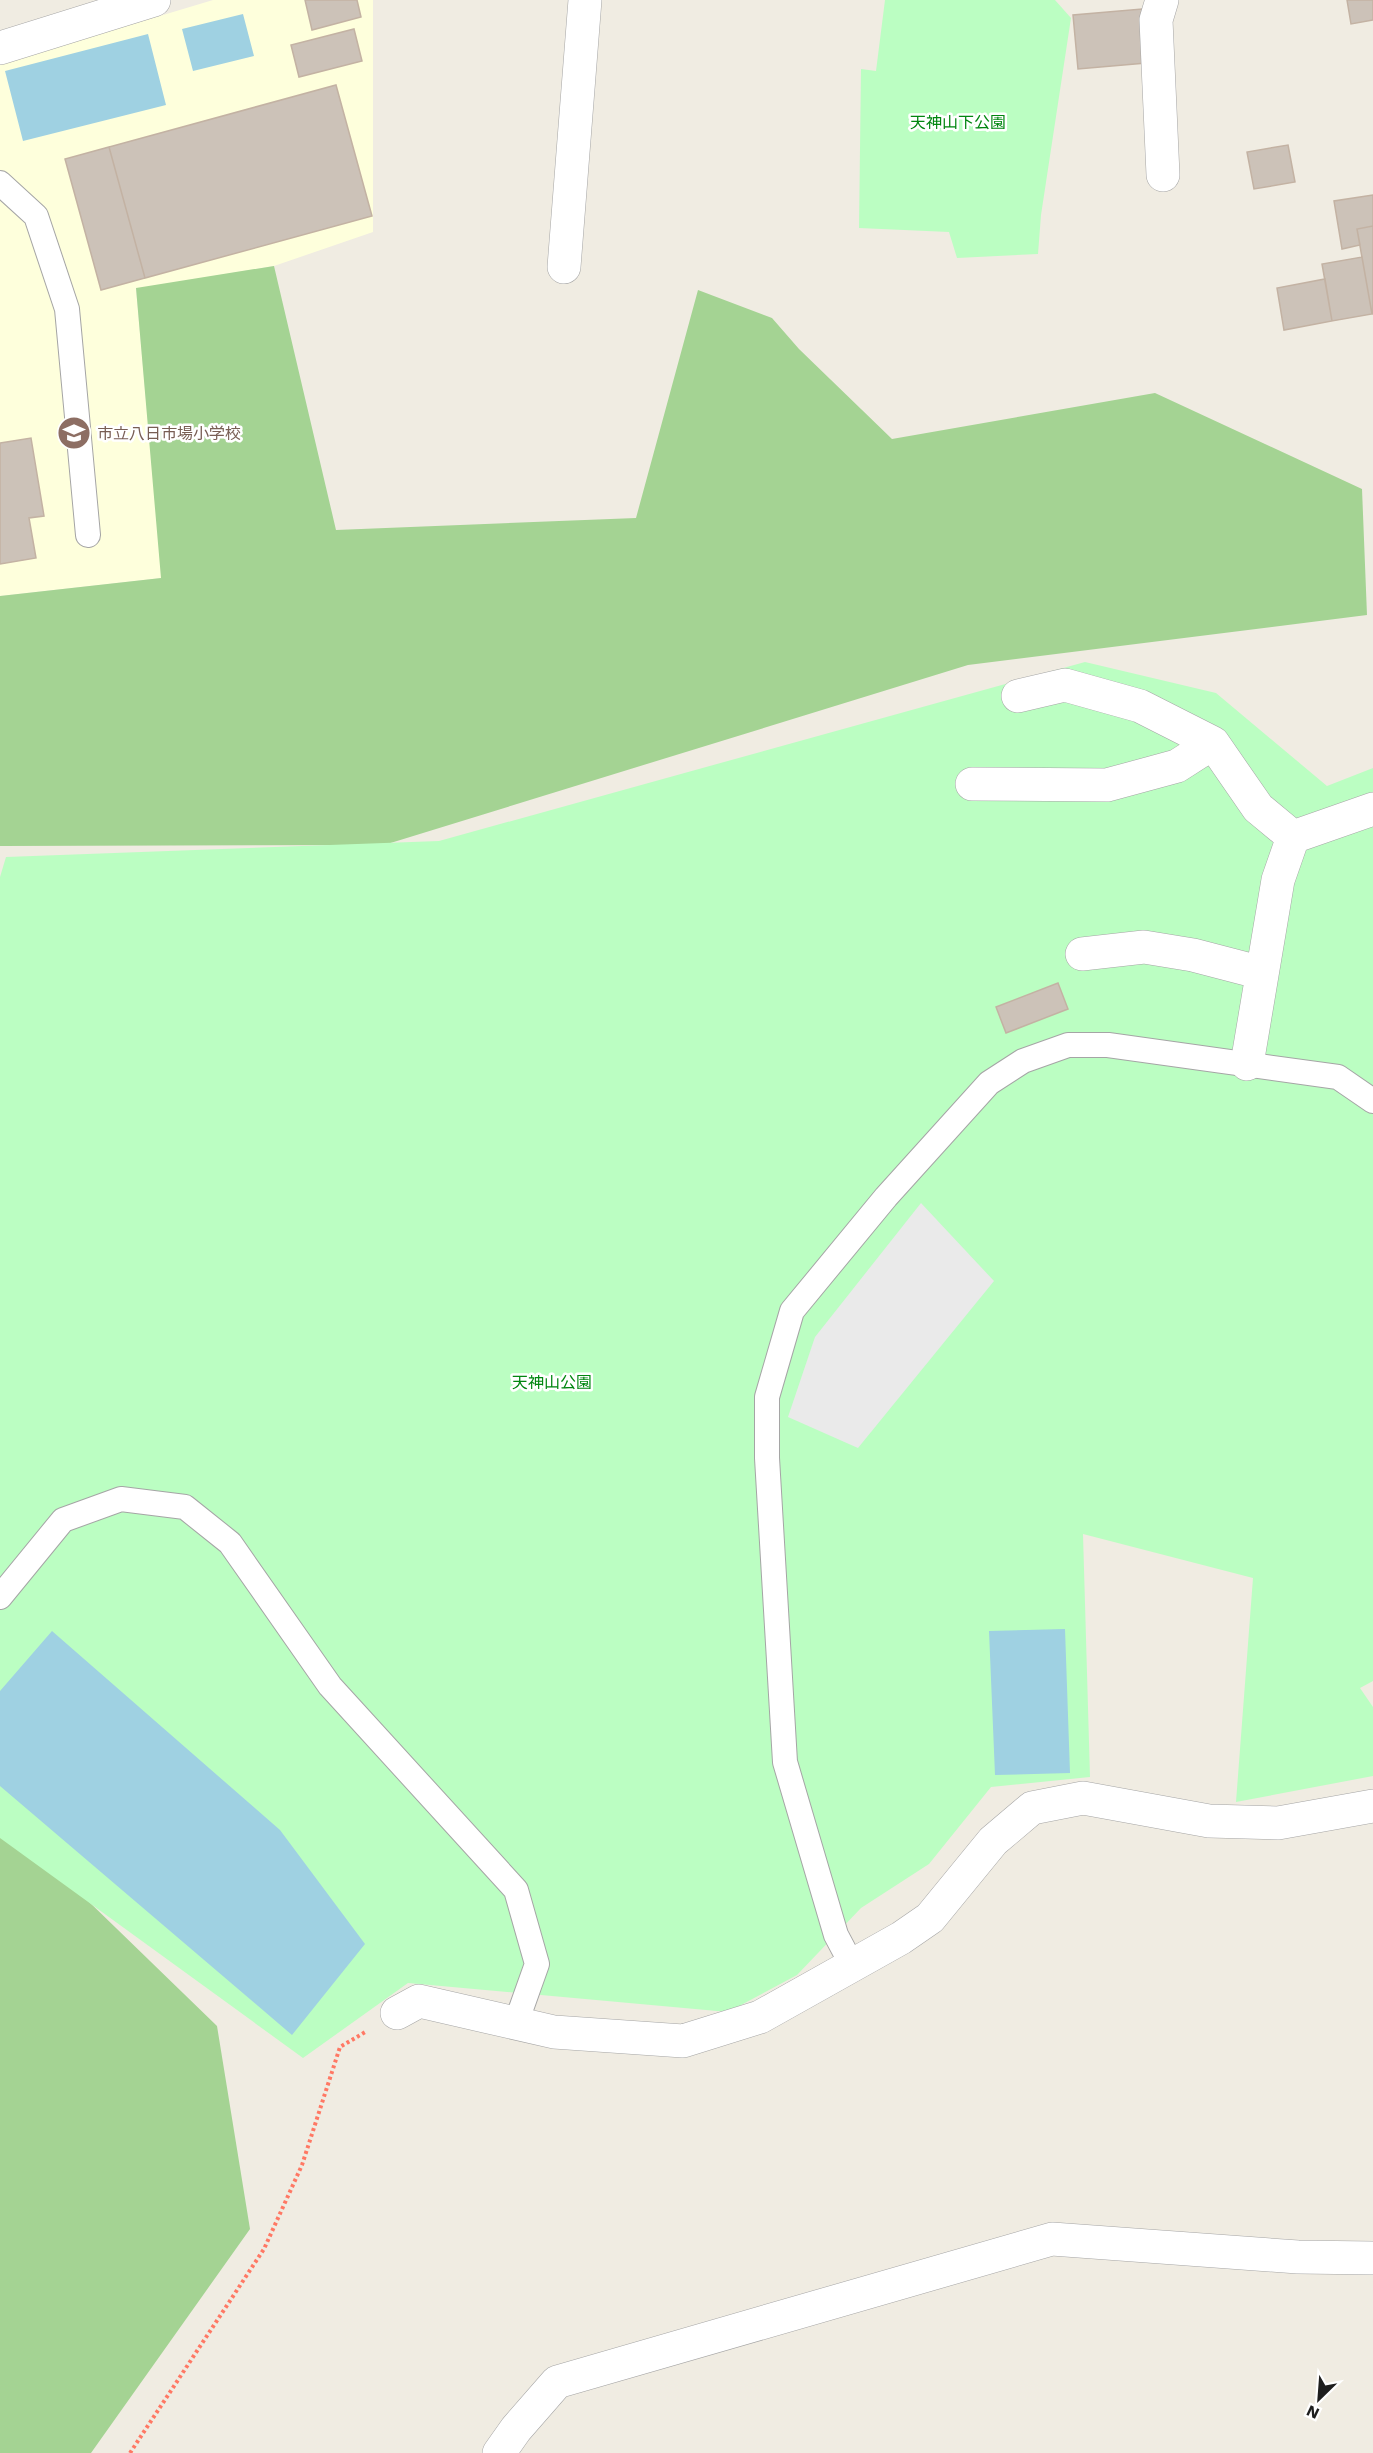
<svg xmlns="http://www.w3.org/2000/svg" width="1373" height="2453" font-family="'Work Sans','Noto Sans JP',sans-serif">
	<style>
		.education { fill: #feffdc }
		.forest { fill: #a4d393 }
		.park { fill: #bbfec2 }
		.parking { fill: #eaeaea }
		.water { fill: #9fd1e2 }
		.building { fill: #ccc2b8; stroke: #c3b2a3; stroke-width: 1.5 }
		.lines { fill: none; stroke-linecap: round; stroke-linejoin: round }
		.service-casing { stroke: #a5a5a5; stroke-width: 26 }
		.minor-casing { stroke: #a5a5a5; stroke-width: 34 }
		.path { stroke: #ff7864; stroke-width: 4; stroke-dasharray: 3 3; stroke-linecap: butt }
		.service { stroke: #fff; stroke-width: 24 }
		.minor { stroke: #fff; stroke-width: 33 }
		.labels { text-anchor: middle; stroke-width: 5; stroke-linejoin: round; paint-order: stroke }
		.park-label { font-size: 16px; fill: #018610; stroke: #fff }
		.education-label { font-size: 16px; fill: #785e54; stroke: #fff; text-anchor: start }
	</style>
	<rect width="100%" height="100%" fill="#f0ece2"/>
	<path class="education" d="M 213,0 L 373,0 L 373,232 L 274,266 L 136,289 L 162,578 L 0,596 L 0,64 Z"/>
	<path class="forest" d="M 274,266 L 336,530 L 636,518 L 698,290 L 772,318 L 799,349 L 892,439 L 1155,393 L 1362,489 L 1367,615 L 968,665 L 384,845 L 0,846 L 0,596 L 161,578 L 136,288 Z
		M 0,1830 L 83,1896 L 217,2026 L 250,2229 L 91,2453 L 0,2453 Z"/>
	<path class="park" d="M 885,0 L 1055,0 L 1071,18 L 1041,215 L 1038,254 L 957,258 L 949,232 L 859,228 L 861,69 L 876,71 Z
		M 1085,662 L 1216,693 L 1327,786 L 1373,768 L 1373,1681 L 1360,1688 L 1373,1707 L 1373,1776 L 1236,1802 L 1253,1578 L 1083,1534 L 1090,1777 L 991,1787 L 929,1864 L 861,1908 L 797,1975 L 728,2012 L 408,1983 L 303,2058 L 0,1838 L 0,877 L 6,857 L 439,841 Z"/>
	<path class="parking" d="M 921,1203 L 994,1281 L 858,1448 L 788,1417 L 815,1337 Z"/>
	<path class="water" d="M 243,14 L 254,56 L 193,71 L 182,29 Z
		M 148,34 L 166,105 L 23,141 L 5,71 Z
		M 1065,1629 L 1070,1773 L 995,1775 L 989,1631 Z
		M 52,1631 L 280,1830 L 365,1944 L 292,2035 L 0,1786 L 0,1691 Z"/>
	<path class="building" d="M 305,0 L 357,0 L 361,17 L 312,30 Z
		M 1347,0 L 1373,0 L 1373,20 L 1351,24 Z
		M 1142,9 L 1146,63 L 1078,69 L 1073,15 Z
		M 354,29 L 362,61 L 299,77 L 291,45 Z
		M 336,85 L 372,216 L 145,278 L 109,147 Z
		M 1288,145 L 1295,182 L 1254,189 L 1247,152 Z
		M 109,147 L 145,278 L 101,290 L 65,159 Z
		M 1373,195 L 1373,226 L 1357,229 L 1360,245 L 1342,249 L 1334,201 Z
		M 1373,226 L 1373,314 L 1372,314 L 1357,229 Z
		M 1362,257 L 1372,314 L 1332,321 L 1322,264 Z
		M 1325,279 L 1332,321 L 1284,330 L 1277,288 Z
		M 31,438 L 44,516 L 29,518 L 36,558 L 0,564 L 0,443 Z
		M 1058,983 L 1068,1009 L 1006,1033 L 996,1007 Z"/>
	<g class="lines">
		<defs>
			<path id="service" d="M 0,183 L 36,216 L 67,309 L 88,535
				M 0,1597 L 63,1520 L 121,1499 L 185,1507 L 230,1543 L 330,1686 L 516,1890 L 537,1964 L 516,2023
				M 853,1967 L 836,1935 L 785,1762 L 767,1458 L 767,1397 L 792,1311 L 886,1197 L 989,1083 L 1023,1061 L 1068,1045 L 1108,1045 L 1338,1077 L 1373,1101"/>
			<path id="minor" d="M 1162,0 L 1156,20 L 1163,175
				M 0,48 L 154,0
				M 564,267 L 585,0
				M 1018,696 L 1065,685 L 1140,706 L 1213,743 L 1258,808 L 1293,837
				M 972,784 L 1107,785 L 1177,766 L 1213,743
				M 1293,837 L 1373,809
				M 1082,954 L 1144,947 L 1193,955 L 1262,973
				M 1247,1064 L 1278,880 L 1293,837
				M 397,2013 L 419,2001 L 554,2032 L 683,2041 L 760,2017 L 901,1938 L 930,1918 L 993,1841 L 1032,1808 L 1083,1798 L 1209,1821 L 1278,1823 L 1373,1806
				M 499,2453 L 516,2429 L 557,2382 L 1052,2239 L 1298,2257 L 1373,2258"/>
		</defs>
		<use href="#service" class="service-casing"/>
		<use href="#minor" class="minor-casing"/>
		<path class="path" d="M 130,2453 L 264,2249 L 302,2165 L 340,2047 L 367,2031"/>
		<use href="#service" class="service"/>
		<use href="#minor" class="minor"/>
	</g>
	<defs>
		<symbol id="school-disc" viewBox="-11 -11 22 22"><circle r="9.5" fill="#8d6e63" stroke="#fff"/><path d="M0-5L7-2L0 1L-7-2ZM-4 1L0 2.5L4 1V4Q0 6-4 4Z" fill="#fff"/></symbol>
	</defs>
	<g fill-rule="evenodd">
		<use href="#school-disc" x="55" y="414" width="38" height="38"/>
	</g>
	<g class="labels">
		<g class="park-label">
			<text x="958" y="128">天神山下公園</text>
			<text x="552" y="1388">天神山公園</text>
		</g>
		<g class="education-label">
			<text x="97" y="439">市立八日市場小学校</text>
		</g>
	</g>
	<g transform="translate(1319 2399) rotate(205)" stroke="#ffffff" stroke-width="4.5" paint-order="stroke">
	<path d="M0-4.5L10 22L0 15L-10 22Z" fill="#1e1e1e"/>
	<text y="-9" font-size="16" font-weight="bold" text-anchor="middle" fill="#1e1e1e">N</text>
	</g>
</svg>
